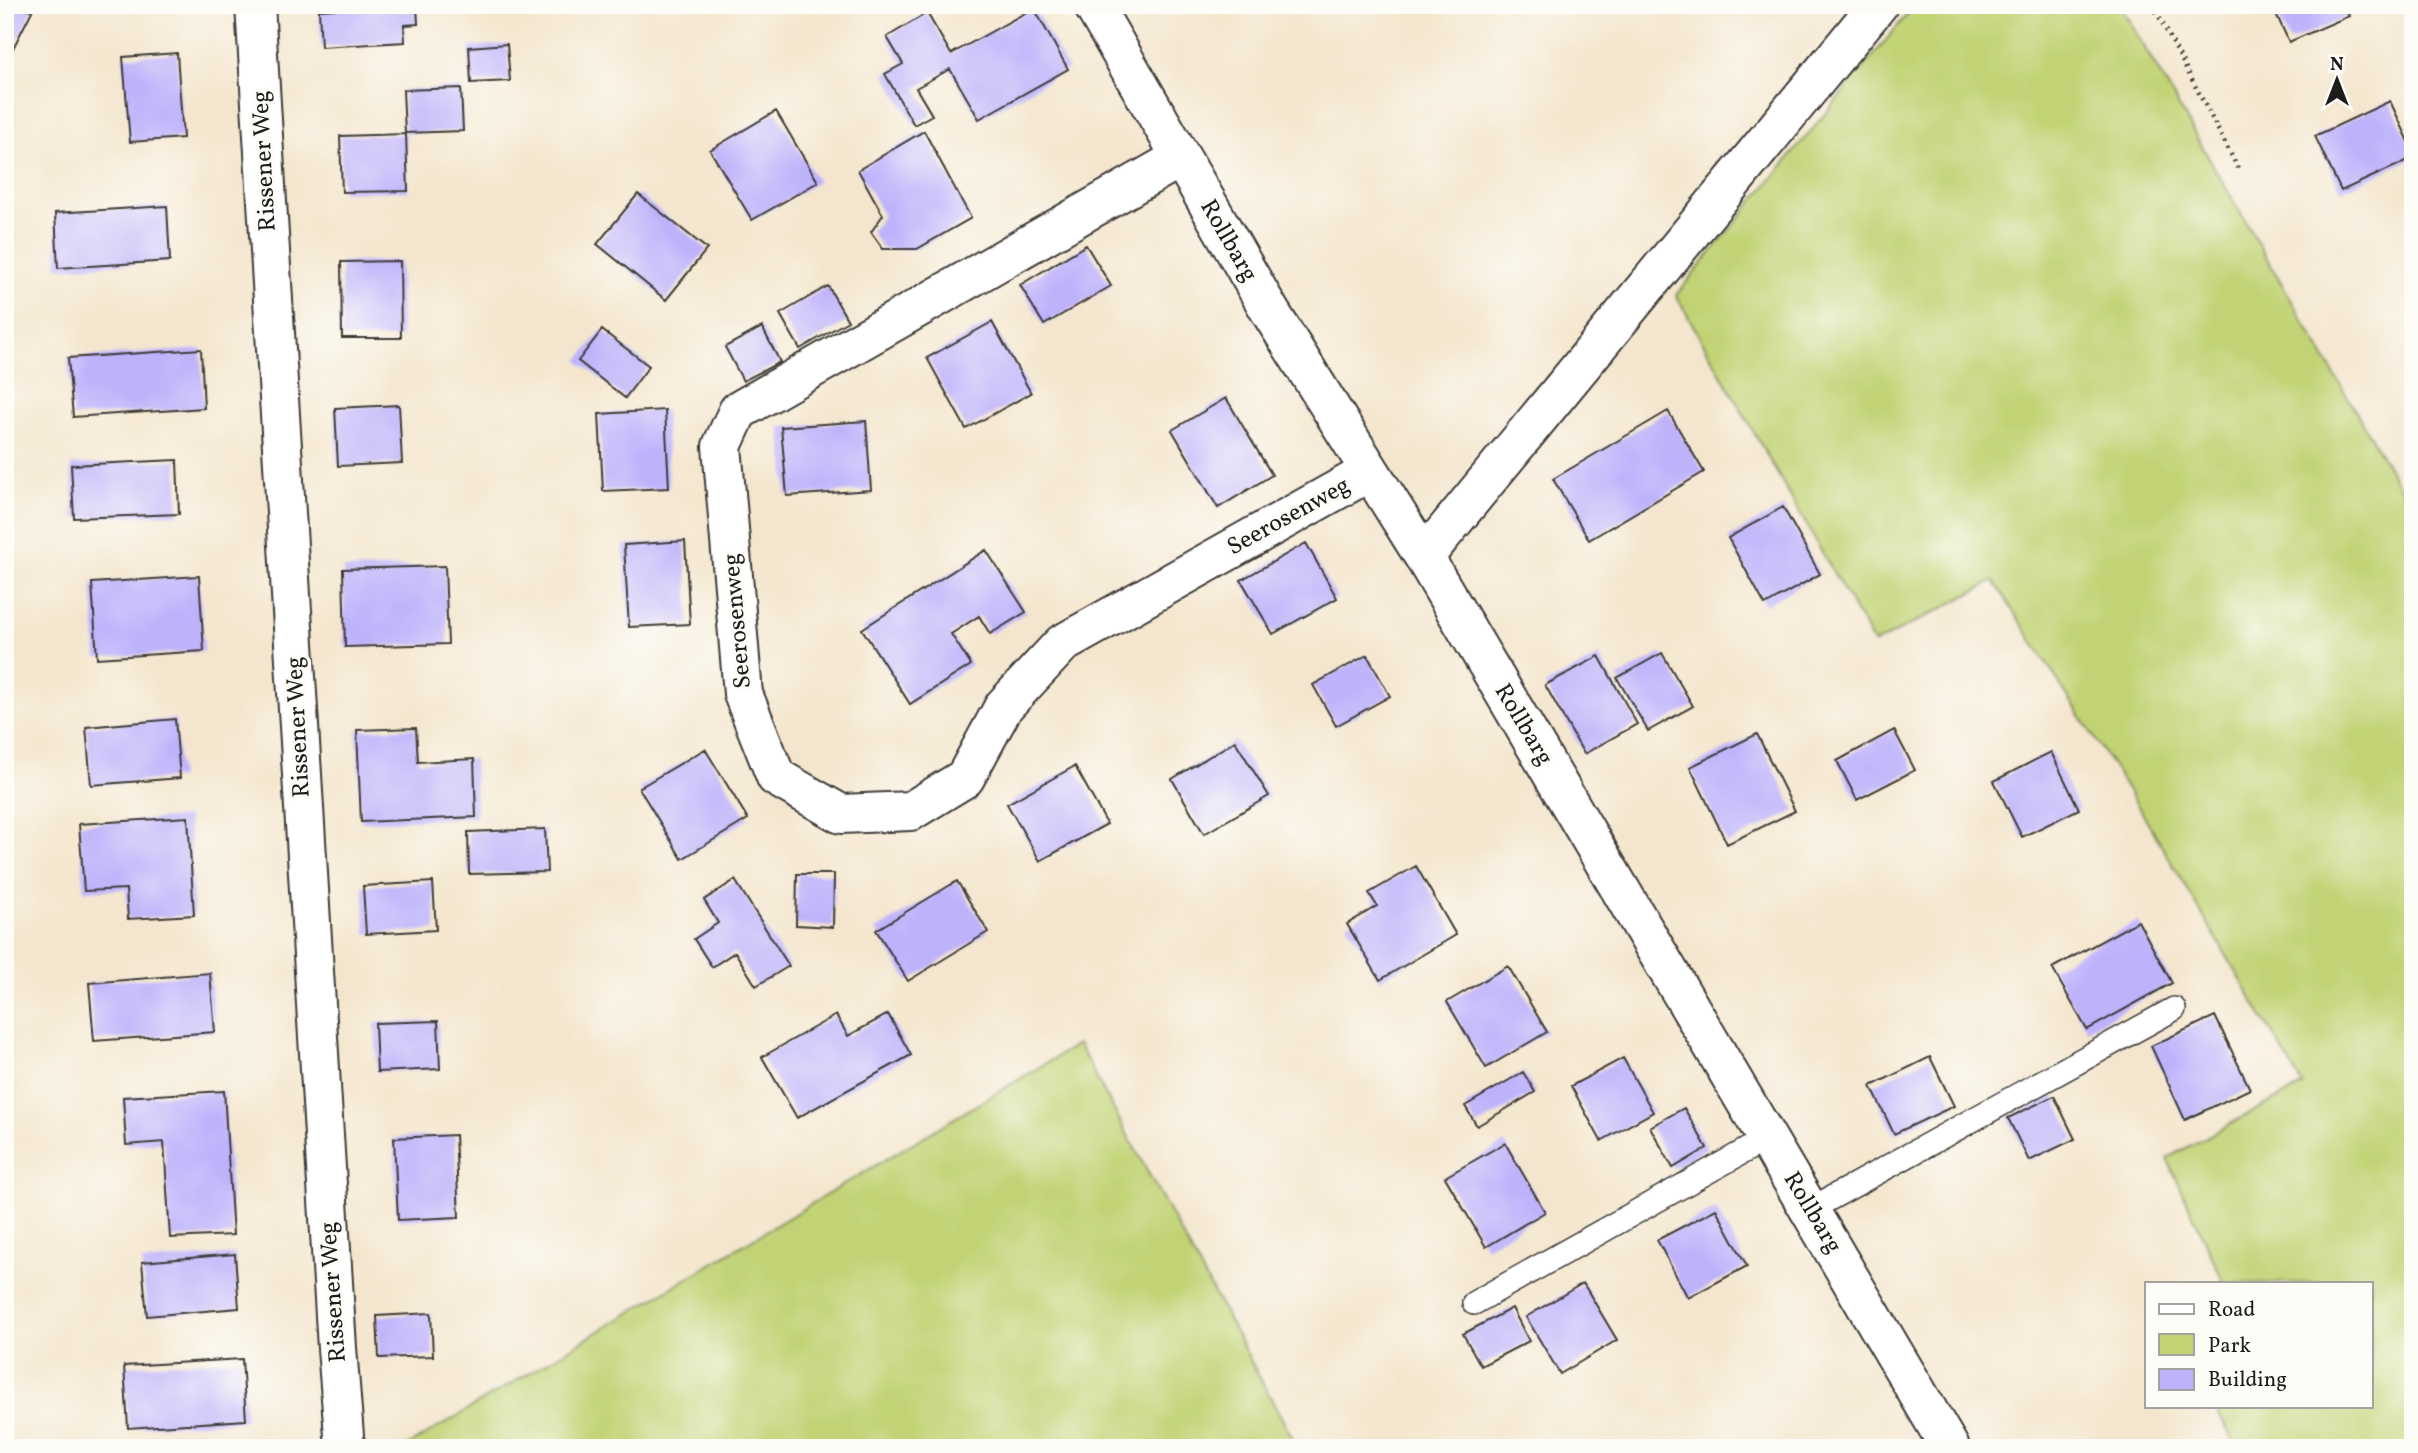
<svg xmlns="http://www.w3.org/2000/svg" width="2418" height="1453" font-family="Vollkorn,serif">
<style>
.green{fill:#c1d375;stroke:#6e7848;stroke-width:2}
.building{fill:#beb2fb}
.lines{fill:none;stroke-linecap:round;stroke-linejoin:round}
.lane-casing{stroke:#3c3a37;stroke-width:26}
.street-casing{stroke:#3c3a37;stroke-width:42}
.path{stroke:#3c3a37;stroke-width:4.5;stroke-dasharray:2 5;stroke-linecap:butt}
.lane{stroke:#fff;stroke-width:23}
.street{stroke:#fff;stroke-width:38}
.labels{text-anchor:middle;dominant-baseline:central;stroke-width:7;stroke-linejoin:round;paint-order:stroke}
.street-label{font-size:24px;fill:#1c1c1c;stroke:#fdfcf7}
</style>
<rect width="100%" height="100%" fill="#fdfcf7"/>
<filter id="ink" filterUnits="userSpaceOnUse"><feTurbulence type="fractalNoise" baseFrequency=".0143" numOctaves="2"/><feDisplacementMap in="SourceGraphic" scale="14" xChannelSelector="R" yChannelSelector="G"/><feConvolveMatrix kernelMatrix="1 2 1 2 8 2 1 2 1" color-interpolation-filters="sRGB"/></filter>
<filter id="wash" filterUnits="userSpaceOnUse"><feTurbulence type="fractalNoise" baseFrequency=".00686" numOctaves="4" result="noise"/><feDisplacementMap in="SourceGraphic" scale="28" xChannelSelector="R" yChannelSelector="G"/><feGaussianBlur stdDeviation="1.57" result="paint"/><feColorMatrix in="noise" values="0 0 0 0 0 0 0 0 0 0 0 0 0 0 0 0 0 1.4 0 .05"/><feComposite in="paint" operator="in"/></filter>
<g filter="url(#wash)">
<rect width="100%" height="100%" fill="#f4e6ce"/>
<!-- green -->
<path class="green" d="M1915,5H2120L2413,510V1448H2238L2214,1406H2371V1283H2224L2167,1158L2303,1085L2143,814L1994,581L1874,644L1676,295Z
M1078,1044L1298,1448H404Z"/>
<g id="blocks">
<!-- building -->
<path class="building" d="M5,5H22L32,11L5,64Z
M335,5H417L418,24L404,25L405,42L321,47L319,10L335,9Z
M2272,5H2344L2349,16L2289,42Z
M1034,8L1068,69L979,119L950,69L916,88L932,115L914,125L885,74L903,64L887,37L927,13L951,54Z
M507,44L510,81L471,83L469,47Z
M177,53L183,138L130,142L123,57Z
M461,88L463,131L405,133L403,90Z
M2390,101L2413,150V158L2341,191L2315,136Z
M776,111L818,182L752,220L710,150Z
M924,131L971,218L917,249H883L871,232L883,215L858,170Z
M406,134L408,191L342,192L340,136Z
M638,194L707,249L666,300L597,244Z
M167,206L170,261L58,268L55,213Z
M1086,245L1111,286L1044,325L1020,285Z
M400,261L401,338H342L341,262Z
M828,286L848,321L800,349L780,314Z
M992,322L1031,393L966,429L927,358Z
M762,327L780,362L743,381L725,347Z
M602,330L649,366L625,398L578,361Z
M201,349L204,408L73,417L68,358Z
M1226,398L1272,475L1218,508L1172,430Z
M399,405L402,463L338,466L335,408Z
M665,410L669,488L603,491L599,414Z
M1668,411L1704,472L1589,540L1553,479Z
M866,421L871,490L787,496L781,427Z
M177,460L179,514L74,518L71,465Z
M1783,507L1820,574L1765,605L1728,538Z
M685,541L690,624L629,627L624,545Z
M1306,543L1337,598L1273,634L1241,580Z
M986,550L1026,612L990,634L979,616L951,634L971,665L910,704L862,629Z
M445,566L448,644L345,647L343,569Z
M199,576L204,651L97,658L92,583Z
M1662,653L1693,706L1648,731L1617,678Z
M1367,655L1390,696L1336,726L1313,685Z
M1599,656L1637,724L1584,754L1545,685Z
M175,719L180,778L91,785L86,727Z
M416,728L418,762L474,759L476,817L361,822L357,730Z
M1894,730L1915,770L1857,800L1837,761Z
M1757,734L1795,811L1727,844L1690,767Z
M1235,741L1269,796L1204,834L1172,779Z
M705,749L748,819L682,859L639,788Z
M2051,752L2079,809L2022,837L1994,781Z
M1075,766L1107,824L1040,861L1007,804Z
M188,817L194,915L128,919L126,889L84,891L79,824Z
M545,829L547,872L469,874L468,832Z
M1416,866L1456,935L1380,980L1347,924L1377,906L1369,893Z
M797,874H834L833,927L796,925Z
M735,880L789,966L756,986L735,952L712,967L694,939L718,923L704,900Z
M957,881L988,932L908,981L876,930Z
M433,882L436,930L366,934L363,886Z
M2138,921L2172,983L2087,1030L2052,968Z
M1508,966L1547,1032L1486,1068L1447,1002Z
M210,973L215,1032L94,1041L89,983Z
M888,1014L911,1055L797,1118L762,1057L836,1015L848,1036Z
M2215,1016L2250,1089L2185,1120L2151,1046Z
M438,1021L440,1069L377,1072L375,1023Z
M1930,1057L1954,1106L1894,1134L1871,1086Z
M1623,1058L1653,1112L1601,1141L1571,1086Z
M1523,1072L1535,1092L1477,1126L1465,1106Z
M224,1091L233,1235L170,1238L164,1142L126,1145L123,1097Z
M2054,1096L2075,1139L2029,1161L2008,1118Z
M1684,1108L1707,1148L1673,1168L1650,1127Z
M455,1135L459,1217L398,1220L394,1138Z
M1505,1143L1545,1212L1486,1247L1445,1177Z
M1716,1209L1747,1266L1688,1298L1657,1240Z
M235,1254L239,1308L147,1316L142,1262Z
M1583,1283L1617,1340L1560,1374L1526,1317Z
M1512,1308L1529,1341L1481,1366L1463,1334Z
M431,1313L433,1356L379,1358L377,1316Z
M242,1359L246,1420L128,1428L124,1366Z"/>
</g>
</g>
<g filter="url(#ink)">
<use href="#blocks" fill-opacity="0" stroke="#3c3a37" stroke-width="2"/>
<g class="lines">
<!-- lane casing -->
<g class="lane-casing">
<path id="lane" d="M1811,1209L2174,1009
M1474,1303L1766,1139"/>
</g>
<!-- street casing -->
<g class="street-casing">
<path id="street" d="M255,5L337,1348L345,1448
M1093,5L1271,313L1424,557L1950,1448
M1180,158L738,411L722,446L743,694L776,777L841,814L911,811L965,778L1004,706L1062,644L1369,472
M1424,557L1878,5"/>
</g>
<!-- path -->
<path class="path" d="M2153,5L2238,168"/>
<!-- lane -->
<use href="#lane" class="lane"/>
<!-- street -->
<use href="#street" class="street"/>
</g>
</g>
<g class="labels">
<!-- street labels -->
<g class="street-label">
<text transform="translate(265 161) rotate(-93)">Rissener Weg</text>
<text transform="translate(1228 241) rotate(60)">Rollbarg</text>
<text transform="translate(1289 517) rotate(-29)">Seerosenweg</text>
<text transform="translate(738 621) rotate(-95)">Seerosenweg</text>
<text transform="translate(1523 725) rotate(59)">Rollbarg</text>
<text transform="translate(299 727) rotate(-93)">Rissener Weg</text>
<text transform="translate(1812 1213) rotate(59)">Rollbarg</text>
<text transform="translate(334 1292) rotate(-94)">Rissener Weg</text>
</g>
</g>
<!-- margin -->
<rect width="2418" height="1453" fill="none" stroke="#fdfcf7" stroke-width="28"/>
<!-- legend -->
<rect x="2145" y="1282" width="228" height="126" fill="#fdfcf7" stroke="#a3a29f" stroke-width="2"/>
<rect x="2159" y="1304" width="35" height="10" fill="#ffffff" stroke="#a3a29f" stroke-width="2"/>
<text x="2208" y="1316" font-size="21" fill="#1c1c1c">Road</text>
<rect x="2159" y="1334" width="35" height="21" fill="#c1d375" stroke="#a3a29f" stroke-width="2"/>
<text x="2208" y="1352" font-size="21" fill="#1c1c1c">Park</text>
<rect x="2159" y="1369" width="35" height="21" fill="#beb2fb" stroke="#a3a29f" stroke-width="2"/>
<text x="2208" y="1386" font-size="21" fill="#1c1c1c">Building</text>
<!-- north arrow -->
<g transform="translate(2337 80)" stroke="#fdfcf7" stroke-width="5" paint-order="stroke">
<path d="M0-5L12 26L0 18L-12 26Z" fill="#1c1c1c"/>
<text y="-10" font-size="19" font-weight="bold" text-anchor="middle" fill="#1c1c1c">N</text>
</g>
</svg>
